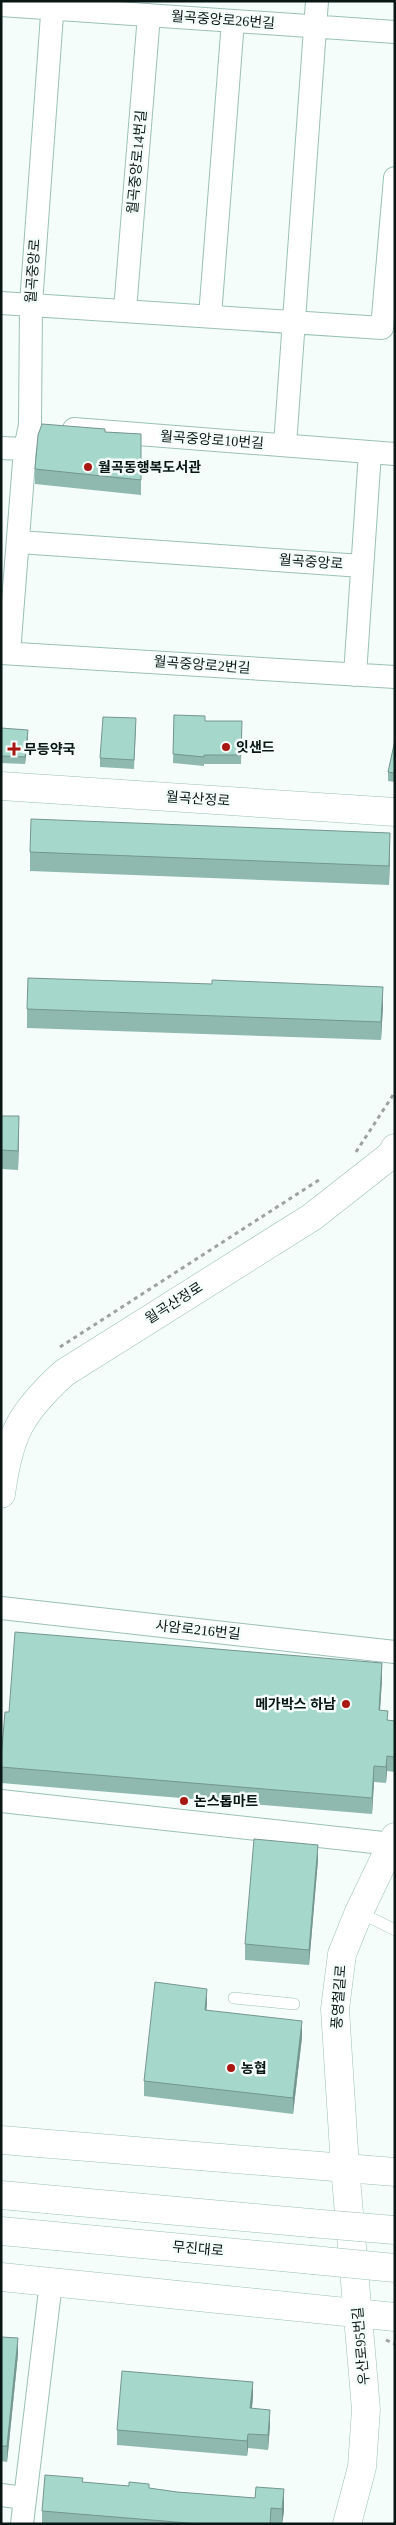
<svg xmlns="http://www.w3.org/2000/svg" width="396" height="2525" font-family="'Times New Roman','Noto Sans KR',serif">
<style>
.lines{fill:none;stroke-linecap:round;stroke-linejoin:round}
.service-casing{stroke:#9ac1b7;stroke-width:12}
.minor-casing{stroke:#9ac1b7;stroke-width:24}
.tertiary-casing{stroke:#9ac1b7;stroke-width:29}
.trunk-casing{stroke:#9ac1b7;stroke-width:29}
.path{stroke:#99a4a1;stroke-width:3;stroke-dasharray:4 4;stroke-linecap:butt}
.service{stroke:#fff;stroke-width:11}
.minor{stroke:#fff;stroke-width:22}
.tertiary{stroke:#fff;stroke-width:28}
.trunk{stroke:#fff;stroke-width:28}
.trunk-bridge-casing{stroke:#9ac1b7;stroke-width:29;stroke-linecap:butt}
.trunk-bridge{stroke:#fff;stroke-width:28}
.wall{fill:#8fb9af}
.shaded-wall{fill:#74968e}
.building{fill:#a6d7cb;stroke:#74968e}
.poi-dot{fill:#a91712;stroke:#f5fdfb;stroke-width:2}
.labels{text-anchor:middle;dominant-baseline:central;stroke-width:5;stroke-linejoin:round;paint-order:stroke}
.street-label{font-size:14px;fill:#081714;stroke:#f5fdfb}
.poi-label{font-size:14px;font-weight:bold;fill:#081714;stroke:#f5fdfb;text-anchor:start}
</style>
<rect width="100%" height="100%" fill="#f5fdfb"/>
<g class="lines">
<!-- service casing -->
<g class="service-casing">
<path id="service" d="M359,1912L395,1930
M234,1998L294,2004"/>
</g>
<!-- minor casing -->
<g class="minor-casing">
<path id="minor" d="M1,5L395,32
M1,303L382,328L395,178
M125,310L149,15
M210,316L233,21
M74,429L395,454
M285,445L317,1
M1,448L25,449
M19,542L362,566
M1,653L395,677
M9,653L25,449L30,425L31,304L53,1
M355,675L370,452
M1,1608L395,1652
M1,1801L392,1844
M1,2495L24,2498
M22,2524L51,2282"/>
</g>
<!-- tertiary casing -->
<g class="tertiary-casing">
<path id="tertiary" d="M1,786L395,812
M1,1494C9,1435 20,1413 64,1373L312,1217L391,1155L395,1148
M1,2140L395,2172
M1,2277L395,2317
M347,2524L362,2467L366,2409L345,2167L335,2009L342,1954L359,1912L395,1837"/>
</g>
<!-- trunk casing -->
<g class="trunk-casing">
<path id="trunk" d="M1,2195L310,2223
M1,2231L313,2260"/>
</g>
<!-- path -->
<path class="path" d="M356,1152L395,1092
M60,1347L322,1178
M386,2340L395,2344"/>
<!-- service -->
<use href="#service" class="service"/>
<!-- minor -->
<use href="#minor" class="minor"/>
<!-- tertiary -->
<use href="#tertiary" class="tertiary"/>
<!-- trunk -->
<use href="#trunk" class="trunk"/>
<!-- trunk-bridge casing -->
<g class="trunk-bridge-casing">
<path id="trunk-bridge" d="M310,2223L394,2230
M313,2260L395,2268"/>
</g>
<!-- trunk-bridge -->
<use href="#trunk-bridge" class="trunk-bridge"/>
</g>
<!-- wall -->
<path class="wall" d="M105,432L141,434V495L35,484V469Z
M174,715L205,721L242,730L241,764H204V766L173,763Z
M136,727L134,769L100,767V758Z
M1,728L28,736L25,764L1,763Z
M395,740V782L388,781V772Z
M30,852H390L389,885L30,871Z
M383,1006L381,1040L27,1028V1009Z
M1,1116L19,1135L18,1170L1,1169Z
M382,1679L380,1710L388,1720L395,1721V1772L387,1771L386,1783L374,1782L372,1814L1,1783V1759L9,1712Z
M318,1860L309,1965L245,1960V1944Z
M207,2004L206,2010L302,2037L293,2114L144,2096V2081Z
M1,2337L18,2354L7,2462L1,2461Z
M253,2397L252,2409L270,2425L268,2450L248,2448L247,2456L117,2445V2430Z
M83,2482L149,2488L177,2492L255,2498L256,2487L284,2511L282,2524H42V2511Z"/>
<!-- shaded-wall -->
<path class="shaded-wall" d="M28,730V736L25,764V757Z
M390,833V852L389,885V866Z
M383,987V1006L381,1040V1022Z
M19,1116V1135L18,1170V1151Z
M382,1663V1679L379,1725V1710Z
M387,1756V1771L386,1783V1767Z
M374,1766V1782L372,1814V1798Z
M318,1845V1860L309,1965V1950Z
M207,1989V2004L205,2025V2010Z
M302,2021V2037L293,2114V2098Z
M18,2338V2354L7,2462V2446Z
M253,2382V2397L250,2423V2408Z
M270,2410V2425L268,2450V2435Z
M248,2434V2448L247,2456V2441Z
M284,2489V2511L282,2524V2509Z"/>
<!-- building -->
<path class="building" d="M42,424L105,429V432L141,434V480L35,469L38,435Z
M174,715L205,716V721H242L241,755H204V757L173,754Z
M103,717L136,718L134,760L100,758Z
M1,728L28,730L25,757L1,756Z
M395,740V773L388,772Z
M31,819L390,833L389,866L30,852Z
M28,978L212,984V980L383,987L381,1022L27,1009Z
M1,1116H19L18,1151L1,1150Z
M15,1632L382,1663L379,1710L388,1711L387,1720L395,1721V1757L387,1756L386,1767L374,1766L372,1798L1,1767V1759L5,1712H9Z
M254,1839L318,1845L309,1950L245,1944Z
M155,1982L207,1989L205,2010L302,2021L293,2098L144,2081Z
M1,2337L18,2338L7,2446H1Z
M122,2371L253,2382L250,2408L270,2410L268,2435L248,2434L247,2441L117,2430Z
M45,2475L83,2478L82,2482L129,2486V2482L149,2484V2488L177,2492L255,2498L256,2487L284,2489L282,2509L271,2508L270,2524H200L42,2511Z"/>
<!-- markers -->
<g class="poi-dot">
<circle cx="88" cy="467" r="5"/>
<circle cx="226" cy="747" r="5"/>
<path d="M11.5 741.5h5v5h5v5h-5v5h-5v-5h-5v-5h5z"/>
<circle cx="346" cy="1704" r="5"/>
<circle cx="184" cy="1801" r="5"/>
<circle cx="231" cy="2068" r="5"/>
</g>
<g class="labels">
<!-- street labels -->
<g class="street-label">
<text transform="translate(223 20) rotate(4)">월곡중앙로26번길</text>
<text transform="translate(137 162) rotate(-85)">월곡중앙로14번길</text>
<text transform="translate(33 271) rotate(-86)">월곡중앙로</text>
<text transform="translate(212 440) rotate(4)">월곡중앙로10번길</text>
<text transform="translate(311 562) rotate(4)">월곡중앙로</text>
<text transform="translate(202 665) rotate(4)">월곡중앙로2번길</text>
<text transform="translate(198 799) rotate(4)">월곡산정로</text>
<text transform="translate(174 1303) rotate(-32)">월곡산정로</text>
<text transform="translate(198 1630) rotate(6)">사암로216번길</text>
<text transform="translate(339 1997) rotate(-86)">풍영철길로</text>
<text transform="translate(198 2249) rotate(5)">무진대로</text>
<text transform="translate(361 2346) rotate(-95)">우산로95번길</text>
</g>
<!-- poi labels -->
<g class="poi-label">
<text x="98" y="467">월곡동행복도서관</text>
<text x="236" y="747">잇샌드</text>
<text x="24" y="749">무등약국</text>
<text x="336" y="1704" text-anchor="end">메가박스 하남</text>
<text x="194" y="1801">논스톱마트</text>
<text x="241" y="2068">농협</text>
</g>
</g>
<!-- border -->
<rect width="396" height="2525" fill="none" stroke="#081714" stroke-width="5"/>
</svg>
